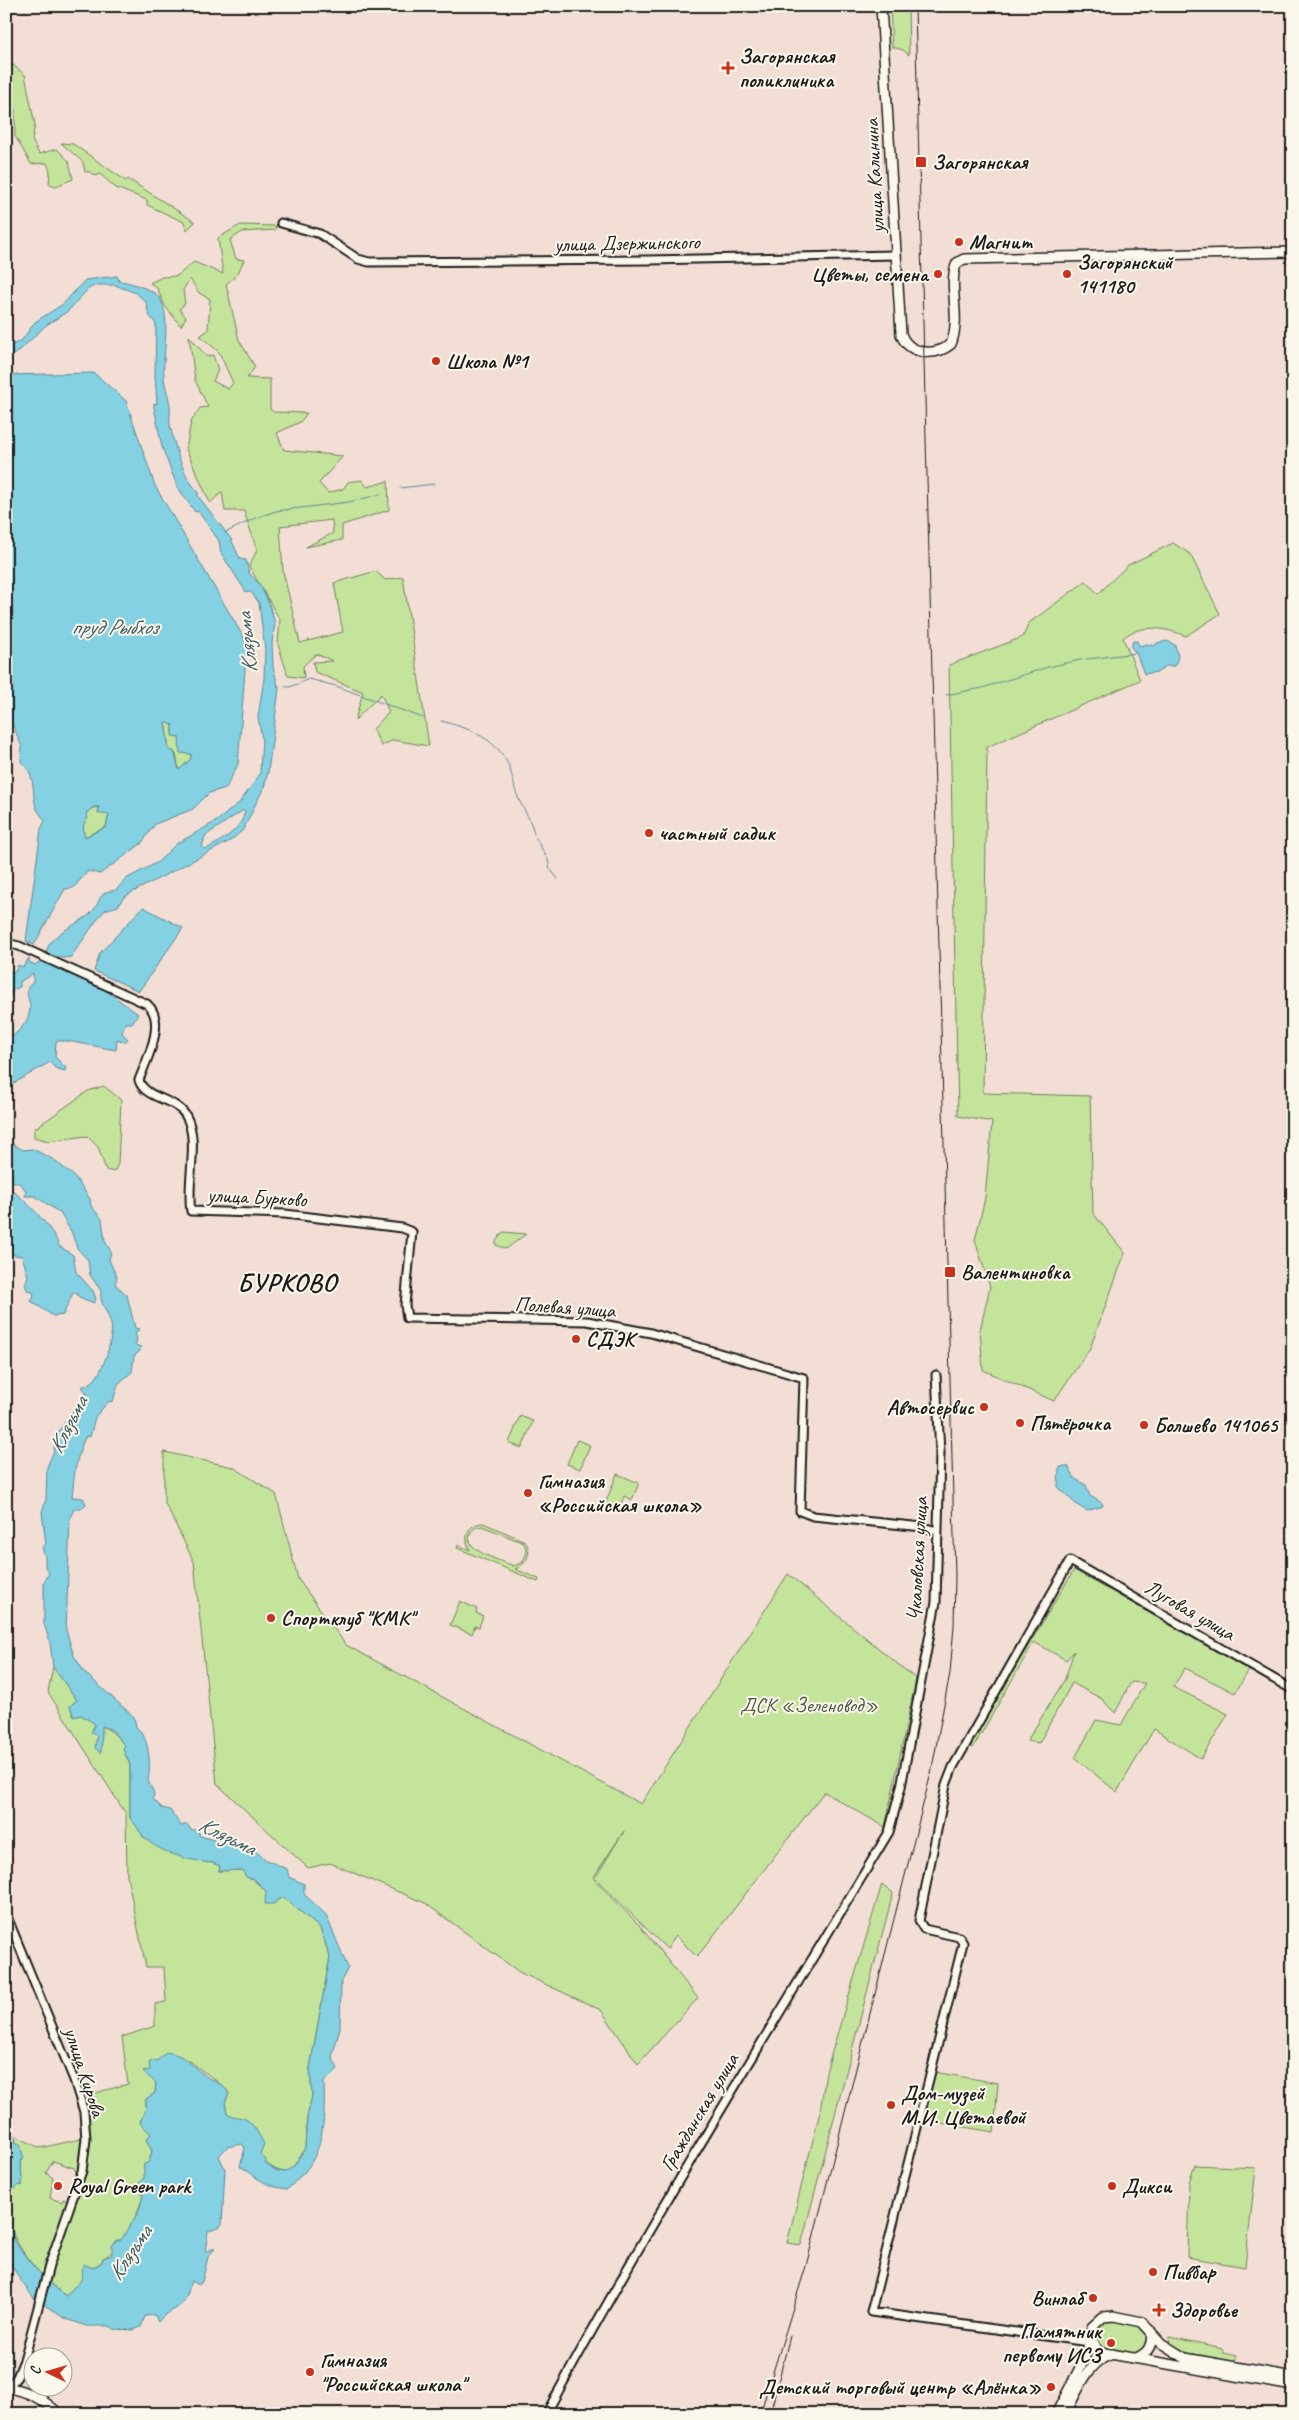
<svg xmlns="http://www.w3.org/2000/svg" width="1299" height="2420" font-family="Caveat,sans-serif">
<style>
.green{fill:#c4e49c;stroke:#70805c;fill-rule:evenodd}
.water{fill:#84d1e3;stroke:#5a8993;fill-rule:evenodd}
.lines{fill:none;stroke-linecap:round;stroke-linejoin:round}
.stream{stroke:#5a8993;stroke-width:1}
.minor-casing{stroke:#1c1c1c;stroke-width:11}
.major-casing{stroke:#1c1c1c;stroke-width:12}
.minor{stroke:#fbf7ec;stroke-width:7}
.major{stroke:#fbf7ec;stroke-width:9}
.rail{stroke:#1c1c1c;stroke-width:1}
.poi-dot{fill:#c8321e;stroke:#fbf7ec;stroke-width:2}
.labels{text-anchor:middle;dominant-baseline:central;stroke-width:4;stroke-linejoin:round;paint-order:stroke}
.poi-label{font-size:21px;font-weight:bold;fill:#1c1c1c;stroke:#fbf7ec;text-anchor:start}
.street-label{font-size:21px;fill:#1c1c1c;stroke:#fbf7ec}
.park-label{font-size:21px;fill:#4e5842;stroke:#fbf7ec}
.water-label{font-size:22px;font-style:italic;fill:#405b62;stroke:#fbf7ec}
.district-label{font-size:26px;font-weight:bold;letter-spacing:1px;fill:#1c1c1c;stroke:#fbf7ec}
</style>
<rect width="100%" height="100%" fill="#f2ded4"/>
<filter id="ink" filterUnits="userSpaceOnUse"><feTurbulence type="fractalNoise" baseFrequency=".02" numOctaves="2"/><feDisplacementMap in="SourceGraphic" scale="10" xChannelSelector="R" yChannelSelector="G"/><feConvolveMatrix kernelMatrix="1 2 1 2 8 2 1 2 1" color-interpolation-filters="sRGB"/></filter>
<g filter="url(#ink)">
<!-- green -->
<path class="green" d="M890,6L908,7L909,55L903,50L892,47Z
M6,59L25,75L35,125L32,140L39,154L57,149L69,161L73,179L56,186L49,184L50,171L47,163L31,164L15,136V104L6,77Z
M61,143L73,144L126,181L128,179L195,222L187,230L184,222L147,205V200L116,188L100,174L96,176L90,172H85L83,162Z
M240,225L276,226L275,230L242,232L230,240L236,259L244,260L237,275L226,284L239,340L255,367L247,378L270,379V409L273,412L307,413L300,422L277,433L284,450L343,456L319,483L328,493L343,489L348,482L362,480L367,487L388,481L389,510L342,525V540L306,547L333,533L332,520L280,526L283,571L300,643L343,632L334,583L376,571L385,580L403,577L429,746L393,740L381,746L373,729L389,712L381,694L355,720L363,692L315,672L313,662L333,661L316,654L303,666L304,678L288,676L278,644L280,620L249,566L257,550L244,511H225L222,492L210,503L186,449L191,422L200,408L208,407L195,380L189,336L207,357L213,355L218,370L213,381L228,389L233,383L219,352L200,336L208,330L210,299L199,293L190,279L183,290L185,304L179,309L186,317L181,326L165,306L157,288L150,283L162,277L177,276L194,262L223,274L218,238Z
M1173,543L1190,554L1220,614L1186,636C1166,628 1140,623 1123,638L1140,680L987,747L983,1093L1090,1096L1093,1213L1125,1253L1090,1348L1054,1401L983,1370L980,1330L990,1287L975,1240L985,1198L992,1122L958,1116L949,665L1023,637L1029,623L1086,581L1098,594L1128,565Z
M165,721L173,725L191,754V759L179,770L176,754L169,750Z
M99,807L103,814H109L106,827L84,837C83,828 83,817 89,809Z
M104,1086L121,1100L118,1164L114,1172L106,1170L98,1147L87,1136L48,1141L34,1137V1129L88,1091Z
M503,1232L526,1234L506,1249L496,1245V1241Z
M520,1416L533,1421L522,1448L509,1443Z
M577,1440L590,1445L580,1469L567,1464Z
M164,1452L233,1467L276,1494L298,1579L346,1645L641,1804L788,1574L916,1679L885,1827L824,1792L697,1957L676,1936L667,1949L595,1878L624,1831L593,1878L639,1925L698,1998L638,2064L601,2010L519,1972L425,1903L330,1863L308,1868L217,1784L194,1562L164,1501Z
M617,1474L639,1483L632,1500L624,1496L619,1509L605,1504Z
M483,1523L525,1541C533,1553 527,1564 515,1569L539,1579L538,1582L457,1548L458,1545L470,1550C463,1538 467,1524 483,1523ZM482,1526L524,1543L527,1552L523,1562L514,1566C502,1561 463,1551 470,1534C472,1528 477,1527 482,1526Z
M1074,1570L1249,1670L1235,1693L1185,1668L1173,1687L1228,1714L1201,1759L1154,1729L1117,1792L1075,1758L1096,1720L1121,1725L1145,1683L1131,1682L1115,1713L1102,1699L1072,1683L1039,1743L1027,1741L1065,1679L1074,1651L1066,1660L1034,1642L973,1748L968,1746Z
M460,1601L477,1609L476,1613L483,1616L479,1627L475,1626L472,1634L450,1625Z
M53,1667L77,1700L70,1706L74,1716L81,1715C100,1727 111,1726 125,1746L123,1749L130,1765V1818L139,1828L143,1837L220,1866L219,1871L242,1870L266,1891L273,1904L283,1897L320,1928L330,1957L310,2068L312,2096L307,2118L305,2148L294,2166L286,2172C259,2169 255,2142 247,2120L233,2118L227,2113L225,2103L229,2093C218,2080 204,2073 190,2061L156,2082L155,2093L146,2099V2108L140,2122L152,2134L146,2139L152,2151L149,2162L144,2165L145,2178L140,2182L139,2188L143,2195C139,2213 121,2251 103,2258L102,2262L92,2268L66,2296C42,2279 0,2235 11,2205C14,2197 8,2195 19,2184L22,2186L21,2160L14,2135L40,2148L81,2139L88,2095L128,2084L122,2037L155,2026V2004L166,2002L164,1967H146L127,1876L126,1814L48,1692ZM53,2161L74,2168L77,2174L70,2201L63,2199L62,2202L50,2198L53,2178L46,2173Z
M882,1884L893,1893L801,2245L787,2243L820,2112L826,2072Z
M934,2072L998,2083L994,2132L922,2120Z
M1195,2165L1256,2168L1245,2267L1187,2257L1189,2182Z
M1108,2320L1142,2327L1148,2338L1144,2349L1133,2353L1101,2346L1095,2336L1096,2328Z
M1170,2337L1223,2348V2353L1236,2356L1235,2362L1187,2353L1169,2344Z"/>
<!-- water -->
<path class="water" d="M117,276L119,281C127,281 150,289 157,295C173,311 162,354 164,376C164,386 169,396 170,406C171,412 169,419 170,425C174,444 183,478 198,491V496L231,539L240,559L246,560L249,573L260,585L268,601L275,623L272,643L273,667L279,689L268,772L264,787L243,830L230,841L131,893L123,898L118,906L105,910L99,917L71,957L63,958L55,956L54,958L46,955C47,933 78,926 91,913C99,906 97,898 106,892C108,891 113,891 116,890L126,879L158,862L176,844L217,821L240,802L256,780L260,773L262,739L258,717L264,679L265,649L259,603L251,592H246L221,553L219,541L198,511L195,512L177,486L162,447L154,407V403L157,404L155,375L156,324L149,315L146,302L136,293L115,285H96L88,289L68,311L45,326L16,354L9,356L8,363L6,362V348L22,340L35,322L63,304L85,280ZM242,811H245C242,829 222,841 206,849L202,847L205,836Z
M94,373L126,401L155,486L247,643L238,764L226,788L209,793L193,809L155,824L141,844L100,874L88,871L73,888L65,889L34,945L26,941L41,829L45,821C42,816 36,810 35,803C32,788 35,772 21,762L22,747L6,709V375ZM165,722L173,725L172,736L179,737L180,753L191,754V759L179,770L174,751L169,750ZM94,807H99L98,814H109L106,827L85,837C83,830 82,824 88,818L86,813Z
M1133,641H1137L1139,646L1147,644L1155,646L1157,643L1167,641L1175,645L1178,656L1175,666H1166L1158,672L1144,674L1136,653L1131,647Z
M143,907L183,928L139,991L94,971L100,953Z
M29,958V962L35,965L44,959L52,966L105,990L138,1014L132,1023H125L122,1033L128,1039L125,1042L117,1039L116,1050L67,1041H56L55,1057L66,1068L65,1071L55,1068L50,1062L6,1088V1039C17,1035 30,1021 30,1008C30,997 22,991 33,982V973L20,982V987L13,990L6,1005V986L10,979L7,976L9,971L15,972L18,965L23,967Z
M6,1140L23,1150L33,1149L54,1160L75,1177L90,1199L91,1206L102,1219L105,1241L111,1252L109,1260L117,1277L115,1284L127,1295L135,1328L140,1329L135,1333L137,1340L135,1345L141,1347L140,1351L134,1356L132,1372L118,1384L113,1401L108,1402L95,1417L90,1437L86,1436C76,1454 74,1477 72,1497L83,1498L86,1504L81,1509H74L70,1518L66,1630L74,1656L85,1673L134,1717L136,1727C150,1737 151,1765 148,1781L154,1793L153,1799L162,1808L170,1810L181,1826L187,1824L191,1830H198L200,1836L246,1849L249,1846L266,1860L287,1869L289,1877L304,1884V1894L326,1915L348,1968L341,1981L340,2028L332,2057L338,2069L324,2082C325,2108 325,2143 309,2166C304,2174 295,2181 288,2189C276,2188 267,2185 257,2178C250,2174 248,2169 240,2167L245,2148L242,2144L227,2147L219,2156L225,2169L222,2224L219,2228L208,2231L205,2252L215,2248L208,2257L202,2282L198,2284L191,2281C189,2287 188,2296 184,2301C177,2311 166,2311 158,2322L155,2315L145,2316L141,2327L133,2330L114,2329L110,2326H86L64,2318L34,2298L24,2285L6,2257V2128L14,2135L15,2142L20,2144L24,2159L21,2160L22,2186L19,2185C12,2190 10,2196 11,2205L8,2208L11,2216L8,2217C6,2242 46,2282 66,2296L82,2278L83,2264L93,2268L102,2262L103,2258L112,2255V2246L116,2240H121L139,2211L143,2195L139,2188L140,2182L144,2178V2164L149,2162L152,2151L146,2139L151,2134L140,2123L146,2108V2099L155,2093L156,2083L143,2072L150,2070L149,2063L154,2060L157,2061L167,2052C186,2055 193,2067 207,2077C218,2084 219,2081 229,2093L225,2103L227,2113C233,2118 240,2116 247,2120C254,2124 260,2137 264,2144L260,2154L266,2160L265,2164L277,2171L286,2172L294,2166L305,2148L307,2118L312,2096L310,2068L330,1957L320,1928L283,1897L273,1904H265L266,1891L254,1879L246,1877L242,1870L219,1871L220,1866L213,1863C193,1862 157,1852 144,1837C139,1832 136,1824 130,1818V1765L123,1749L125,1746L112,1730L102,1726L101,1753L95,1748L97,1735L91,1732L95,1724L81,1715L74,1717L70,1706L77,1700L53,1667L50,1642L44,1624V1582L49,1573L45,1567V1557L42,1547L46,1544L42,1512L46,1499L47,1467L54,1451L55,1436L87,1393L82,1387C85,1385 90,1384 92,1382C103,1374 114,1337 111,1324C108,1311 99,1304 101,1291L90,1275L88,1260L77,1248L72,1233L60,1213L35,1196H25L26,1191L21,1184L6,1179Z
M6,1186C22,1196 54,1228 59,1246L73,1255L76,1272L93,1291L96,1299L94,1303L79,1297L76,1293H73L63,1315L53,1316L31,1301L34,1297L33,1292L28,1291L25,1285L28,1276L22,1256L14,1255L6,1248Z
M1064,1466H1068L1075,1479L1086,1485L1090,1496L1102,1503L1103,1506L1087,1511L1077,1505L1058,1487L1059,1468Z"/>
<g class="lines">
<!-- stream -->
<path class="stream" d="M400,488L434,484
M225,533L255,518L276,511L349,502L381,494
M277,686L290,687L309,679L336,686L423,718
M946,695L982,688L1048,667L1080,660L1136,653
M441,721C469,728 499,739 510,769C513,778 514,787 517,795C522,808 532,820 534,834
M536,838L548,860L550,869L558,879"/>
<!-- minor casing -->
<g class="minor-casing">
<path id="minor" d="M281,223L320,234L358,259L369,262L649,260L896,255
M6,943L19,946L147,1004C167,1021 147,1059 139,1080C144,1099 176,1098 186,1116C200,1141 186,1181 191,1211L285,1214L402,1228L412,1232L405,1305L407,1318L587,1321L651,1333L804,1378L800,1511L813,1516L923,1527L937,1531
M6,1914L74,2080L84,2112L86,2139L82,2171L49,2266L24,2360L17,2377L8,2387
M1089,2342L871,2312L963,1943L959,1937L924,1929L919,1921L946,1785L953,1767L1070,1561L1293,1690
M24,2360L32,2384
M34,2388L43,2399
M546,2414C653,2216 773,2025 889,1832L901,1787L936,1602L940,1453L936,1375"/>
</g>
<!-- major casing -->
<g class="major-casing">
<path id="major" d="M881,6L901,334C908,355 935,357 951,344C962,317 947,284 957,263L964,259L1293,252
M1090,2336L1097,2349L1105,2353L1293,2386
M1136,2358C1149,2353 1153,2344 1151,2331
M6,2387C28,2391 43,2399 59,2414
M1056,2414L1084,2360L1092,2327L1103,2317L1114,2316L1142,2322L1161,2343L1185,2358L1293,2377
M1065,2414C1077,2393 1088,2360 1113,2354"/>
</g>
<!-- minor -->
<use href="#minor" class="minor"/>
<!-- major -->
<use href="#major" class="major"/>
<!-- rail -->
<path class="rail" d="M760,2414L806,2266L931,1773L950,1673L954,1626L955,1576L915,6
M770,2414L790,2336"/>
</g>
</g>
<!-- markers -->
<g class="poi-dot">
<path d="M725.5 60.5h5v5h5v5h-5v5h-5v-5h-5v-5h5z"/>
<rect x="915" y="156" width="12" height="12" rx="2.5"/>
<circle cx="959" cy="242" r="5"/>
<circle cx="938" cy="274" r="5"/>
<circle cx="1067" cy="274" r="5"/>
<circle cx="436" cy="361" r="5"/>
<circle cx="649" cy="833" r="5"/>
<rect x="944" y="1266" width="12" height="12" rx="2.5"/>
<circle cx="576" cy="1339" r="5"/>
<circle cx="984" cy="1407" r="5"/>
<circle cx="1020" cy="1423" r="5"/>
<circle cx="1144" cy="1425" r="5"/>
<circle cx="528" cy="1493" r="5"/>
<circle cx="271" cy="1618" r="5"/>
<circle cx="891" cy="2105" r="5"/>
<circle cx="58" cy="2186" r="5"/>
<circle cx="1112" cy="2186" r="5"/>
<circle cx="1153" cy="2272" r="5"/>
<circle cx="1093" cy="2298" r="5"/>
<path d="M1156.5 2302.5h5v5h5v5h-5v5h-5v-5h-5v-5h5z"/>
<circle cx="1111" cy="2343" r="5"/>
<circle cx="310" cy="2372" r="5"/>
<circle cx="1051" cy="2387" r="5"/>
</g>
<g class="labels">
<!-- poi labels -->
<g class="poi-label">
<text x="739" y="56">Загорянская<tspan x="739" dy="24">поликлиника</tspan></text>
<text x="932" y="162">Загорянская</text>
<text x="969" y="242">Магнит</text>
<text x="1077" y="262">Загорянский<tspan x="1077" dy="24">141180</tspan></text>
<text x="928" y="274" text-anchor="end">Цветы, семена</text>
<text x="446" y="361">Школа №1</text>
<text x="659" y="833">частный садик</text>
<text x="961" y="1272">Валентиновка</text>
<text x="586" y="1339">СДЭК</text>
<text x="974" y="1407" text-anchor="end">Автосервис</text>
<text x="1030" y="1423">Пятёрочка</text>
<text x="1154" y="1425">Болшево 141065</text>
<text x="538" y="1481">Гимназия<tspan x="538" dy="24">«Российская школа»</tspan></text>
<text x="281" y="1618">Спортклуб "КМК"</text>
<text x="901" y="2093">Дом-музей<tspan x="901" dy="24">М.И. Цветаевой</tspan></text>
<text x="68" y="2186">Royal Green park</text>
<text x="1122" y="2186">Дикси</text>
<text x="1163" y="2272">Пивбар</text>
<text x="1083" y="2298" text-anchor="end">Винлаб</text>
<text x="1170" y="2310">Здоровье</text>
<text x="1101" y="2331" text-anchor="end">Памятник<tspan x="1101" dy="24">первому ИСЗ</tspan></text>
<text x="320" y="2360">Гимназия<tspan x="320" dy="24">"Российская школа"</tspan></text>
<text x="1041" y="2387" text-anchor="end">Детский торговый центр «Алёнка»</text>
</g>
<!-- street labels -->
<g class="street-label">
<text transform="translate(874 176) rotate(-93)">улица Калинина</text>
<text transform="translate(627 243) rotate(-1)">улица Дзержинского</text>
<text transform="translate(257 1197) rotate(3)">улица Бурково</text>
<text transform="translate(565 1307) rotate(4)">Полевая улица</text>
<text transform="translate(917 1559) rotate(-87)">Чкаловская улица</text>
<text transform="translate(1190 1610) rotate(30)">Луговая улица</text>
<text transform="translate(85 2072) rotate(72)">улица Кирова</text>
<text transform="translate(699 2112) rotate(-59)">Гражданская улица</text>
</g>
<!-- park labels -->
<g class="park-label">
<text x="809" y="1705">ДСК «Зеленовод»</text>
</g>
<!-- water labels -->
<g class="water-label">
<text x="114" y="627">пруд Рыбхоз</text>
<text transform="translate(247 643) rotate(-96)">Клязьма</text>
<text transform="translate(68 1425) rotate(-63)">Клязьма</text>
<text transform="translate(227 1836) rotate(26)">Клязьма</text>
<text transform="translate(130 2253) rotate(-56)">Клязьма</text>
</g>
<!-- district labels -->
<g class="district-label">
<text x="287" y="1282">БУРКОВО</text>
</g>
</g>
<!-- margin -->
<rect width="1299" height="2420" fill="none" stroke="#fbf7ec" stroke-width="25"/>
<rect x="12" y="12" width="1274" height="2395" fill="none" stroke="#1c1c1c" stroke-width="2" filter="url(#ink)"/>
<!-- north arrow -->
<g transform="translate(48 2372) rotate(275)"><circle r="24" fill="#fbf7ec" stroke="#a29f99"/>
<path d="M0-4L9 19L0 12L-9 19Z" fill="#c8321e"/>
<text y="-8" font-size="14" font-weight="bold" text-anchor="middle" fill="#1c1c1c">С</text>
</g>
</svg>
